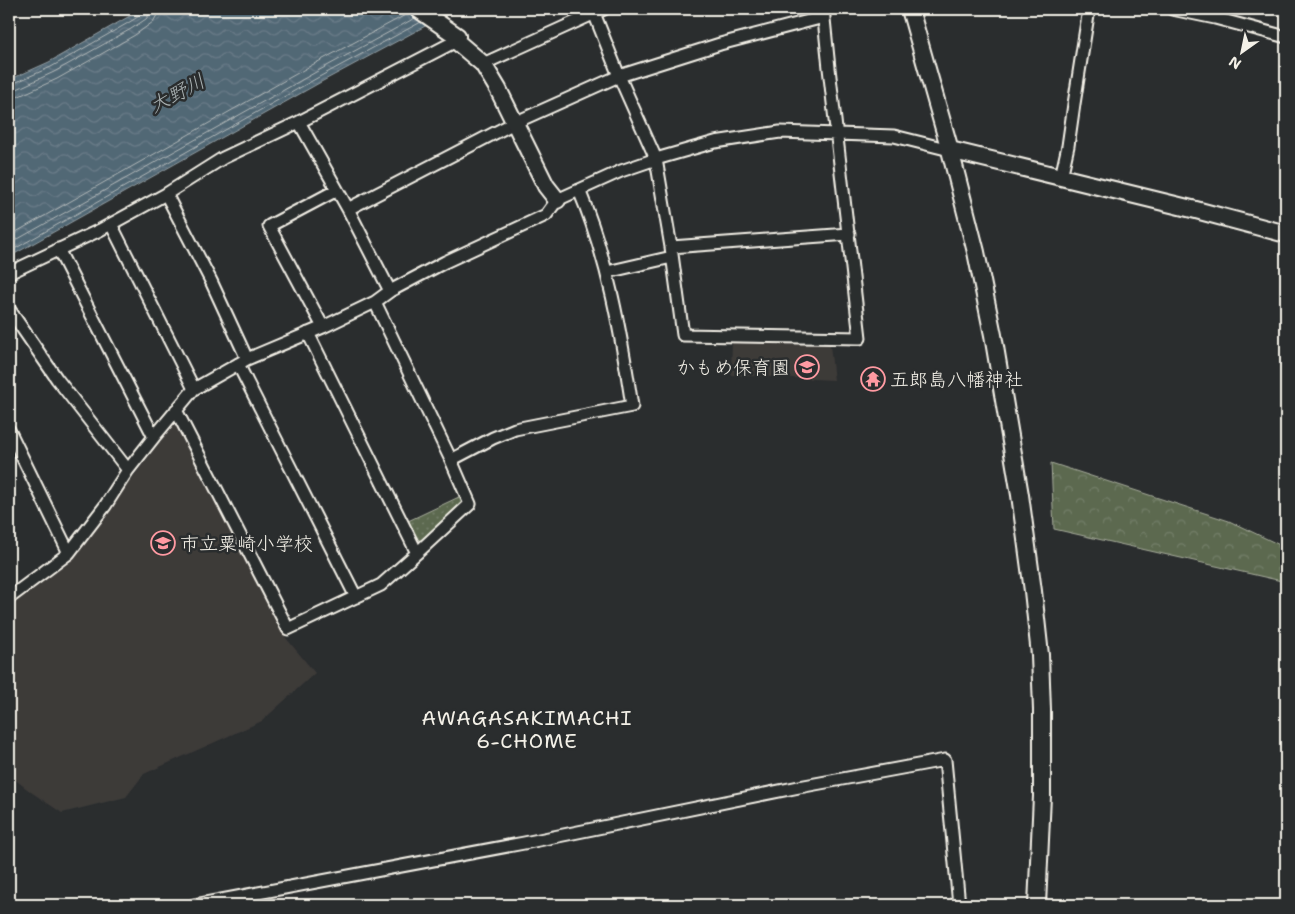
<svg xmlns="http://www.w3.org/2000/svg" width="1295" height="914" font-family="'Shantell Sans','Klee One',sans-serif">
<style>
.built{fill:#3d3a39}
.forest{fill:url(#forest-crowns);stroke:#a8ad9c}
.park{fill:url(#park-dots);stroke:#a8ad9c}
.water{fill:url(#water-waves);stroke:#929ea3}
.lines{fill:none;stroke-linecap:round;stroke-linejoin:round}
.shore{stroke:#b3baba;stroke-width:1}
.street-casing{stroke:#f4f1e8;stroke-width:15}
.secondary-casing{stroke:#f4f1e8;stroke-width:20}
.street{stroke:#2a2d2e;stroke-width:11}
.secondary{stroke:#2a2d2e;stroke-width:16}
.labels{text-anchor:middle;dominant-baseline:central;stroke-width:5;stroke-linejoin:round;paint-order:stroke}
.poi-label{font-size:19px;fill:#f4f1e8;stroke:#2a2d2e;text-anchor:start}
.water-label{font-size:20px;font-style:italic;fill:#abb3b4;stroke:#2a2d2e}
.neighbourhood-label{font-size:20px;letter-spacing:1px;fill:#f4f1e8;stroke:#2a2d2e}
</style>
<defs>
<pattern id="forest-crowns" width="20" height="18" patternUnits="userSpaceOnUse" patternTransform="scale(1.25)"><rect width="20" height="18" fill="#5c6950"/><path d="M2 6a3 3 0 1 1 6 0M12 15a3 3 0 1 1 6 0" fill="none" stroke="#747f69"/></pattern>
<pattern id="park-dots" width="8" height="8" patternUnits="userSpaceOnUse" patternTransform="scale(1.25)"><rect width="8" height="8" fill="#5c6950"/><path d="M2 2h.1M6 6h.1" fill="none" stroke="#747f69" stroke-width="1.8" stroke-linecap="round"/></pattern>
<pattern id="water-waves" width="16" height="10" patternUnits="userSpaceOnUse" patternTransform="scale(1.25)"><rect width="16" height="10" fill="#516775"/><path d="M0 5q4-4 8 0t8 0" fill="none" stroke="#6b7d89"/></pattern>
</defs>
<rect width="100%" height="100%" fill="#2a2d2e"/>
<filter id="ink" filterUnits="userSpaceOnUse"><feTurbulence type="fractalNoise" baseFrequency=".02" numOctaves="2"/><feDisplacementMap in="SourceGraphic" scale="10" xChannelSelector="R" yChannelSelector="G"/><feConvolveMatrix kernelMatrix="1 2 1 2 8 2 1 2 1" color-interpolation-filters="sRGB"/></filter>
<g filter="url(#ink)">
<!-- built -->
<path class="built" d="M732,340L830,345L834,380L731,375Z
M177,419L286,638L315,673L262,721L144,774L126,797L62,813L31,792L9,775V606L67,563L75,554Z"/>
<!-- forest -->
<path class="forest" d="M1051,463L1229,521L1286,548V582L1054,529Z"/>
<!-- park -->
<path class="park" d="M461,496L462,505L422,540H416L406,522Z"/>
<!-- water -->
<path class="water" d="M142,9H457L321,82L9,257V80L49,62Z"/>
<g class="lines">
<!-- shore -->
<path class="shore" d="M9,85L12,84L51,67L128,23L141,15L144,9
M9,91L15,90L54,72L131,29L146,19L149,15L150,9
M9,98L17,97L57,79L135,35L153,22L157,15V9
M9,236L312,65L409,13
M9,244L316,72L415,18
M9,252L319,77L421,22"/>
<!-- street casing -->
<g class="street-casing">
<path id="street" d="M1172,9L1215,18L1286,37
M594,13L619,76L656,159L671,247L683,335L860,338L829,68L823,9
M483,64L604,9
M299,122L348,209L390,291
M1061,177L1068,146L1074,104L1089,9
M166,194L211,281L247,359
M348,209L514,123L619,76L720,44L824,17
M111,224L194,389
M671,247L849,234
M58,249L154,437
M607,272L672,257
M9,273L100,230L166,194L223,158L299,122L456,41
M375,302L451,460L493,438L515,429L632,406C621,333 608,259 579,190
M9,309L57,379L128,470
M323,327L269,226L337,190
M308,333L417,553
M238,364L356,597
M176,410L288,629L381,585L417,553L470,504L451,460
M9,430L69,553
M9,598L69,553L105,506L128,470L154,437L194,389L247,359L323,327L375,302L390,291L445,262L546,215L557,200L621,171L656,159L715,142L780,132L894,136L950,150
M194,905L524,843L799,787L945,760L959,905"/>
</g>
<!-- secondary casing -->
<g class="secondary-casing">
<path id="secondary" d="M418,9L457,36L456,41L483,64L498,89L546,186L557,200
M910,9L950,150L976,252L993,335L1020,495L1033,591L1040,655L1042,710V796L1037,905
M950,150L1196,210L1286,234"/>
</g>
<!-- street -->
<use href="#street" class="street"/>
<!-- secondary -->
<use href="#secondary" class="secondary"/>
</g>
</g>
<!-- icons -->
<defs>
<g id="school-ring" transform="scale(1.25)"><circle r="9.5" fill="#2a2d2e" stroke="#ff9aa2" stroke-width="1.5"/><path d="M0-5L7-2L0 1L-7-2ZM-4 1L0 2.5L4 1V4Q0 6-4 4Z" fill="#ff9aa2"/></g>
<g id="temple-ring" transform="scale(1.25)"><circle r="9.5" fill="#2a2d2e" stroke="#ff9aa2" stroke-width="1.5"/><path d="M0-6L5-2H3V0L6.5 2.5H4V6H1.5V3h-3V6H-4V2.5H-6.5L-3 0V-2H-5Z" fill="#ff9aa2"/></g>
</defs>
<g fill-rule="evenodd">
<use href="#school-ring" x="807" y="367"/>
<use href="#temple-ring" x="873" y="379"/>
<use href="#school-ring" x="163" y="543"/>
</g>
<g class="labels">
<!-- poi labels -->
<g class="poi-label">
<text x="790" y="367" text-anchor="end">かもめ保育園</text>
<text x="890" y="379">五郎島八幡神社</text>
<text x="180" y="543">市立粟崎小学校</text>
</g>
<!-- water labels -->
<g class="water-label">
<text transform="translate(177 93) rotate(-28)">大野川</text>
</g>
<!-- neighbourhood labels -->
<g class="neighbourhood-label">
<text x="527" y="718">AWAGASAKIMACHI<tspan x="527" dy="23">6-CHOME</tspan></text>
</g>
</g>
<!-- margin -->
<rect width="1295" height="914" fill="none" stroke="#2a2d2e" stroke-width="30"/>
<rect x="15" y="15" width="1265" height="884" fill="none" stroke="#f4f1e8" stroke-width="2" filter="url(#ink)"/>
<!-- north arrow -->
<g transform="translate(1242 52) rotate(213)" stroke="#2a2d2e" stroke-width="4" paint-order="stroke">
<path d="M0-4L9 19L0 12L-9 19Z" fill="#f4f1e8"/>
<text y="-8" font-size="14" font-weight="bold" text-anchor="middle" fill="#f4f1e8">N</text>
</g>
</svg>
